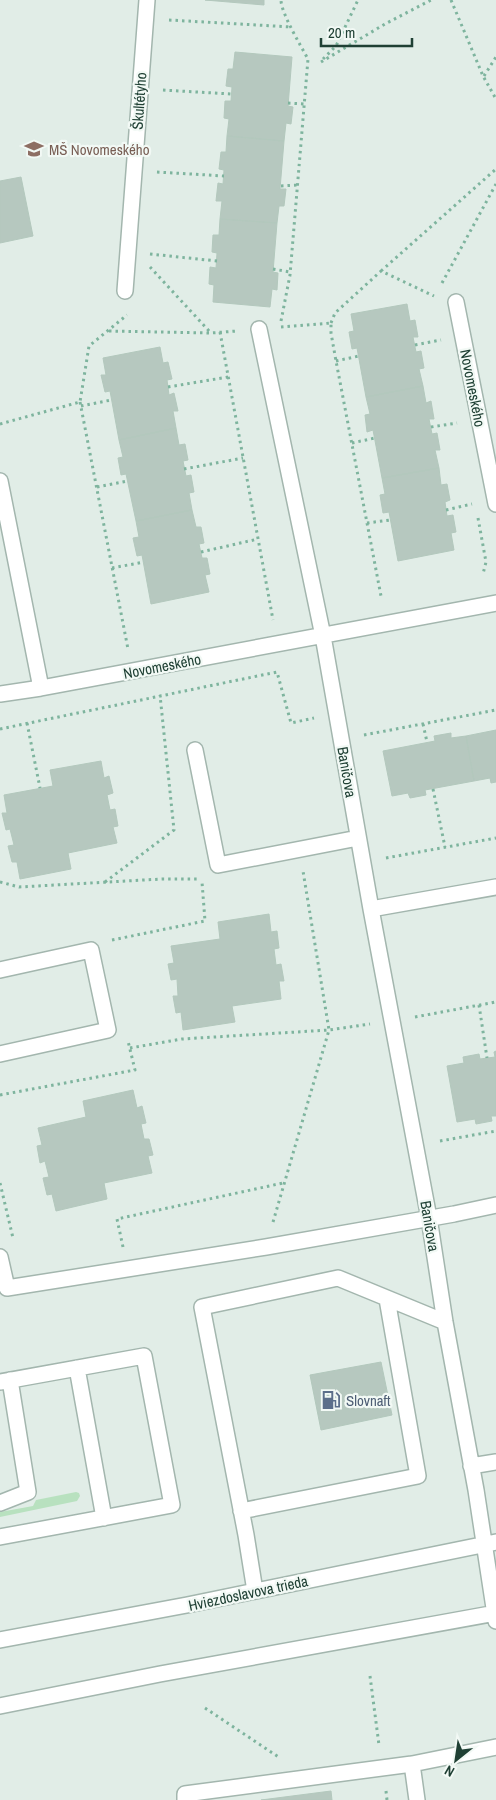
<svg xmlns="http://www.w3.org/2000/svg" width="496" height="1800" font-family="'Archivo Narrow',sans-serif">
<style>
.green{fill:#b8e1bf}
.building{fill:#b6c8bf;stroke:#b3c8bd}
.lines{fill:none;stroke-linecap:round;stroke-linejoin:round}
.minor-casing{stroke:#a3b6ae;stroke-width:18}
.path{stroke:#7eb49e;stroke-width:3;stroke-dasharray:2.5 4;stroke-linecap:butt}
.minor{stroke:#fff;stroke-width:15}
.labels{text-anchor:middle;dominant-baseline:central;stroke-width:4.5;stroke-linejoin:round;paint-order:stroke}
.street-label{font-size:15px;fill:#1f4034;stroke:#f2f9f5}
.education-label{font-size:15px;fill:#785e54;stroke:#f2f9f5;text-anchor:start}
.service-label{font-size:15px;fill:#4e5e75;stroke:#f2f9f5;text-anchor:start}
</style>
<rect width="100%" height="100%" fill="#e1ede7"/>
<!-- green -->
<path class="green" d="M76,1492L79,1493L80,1496L77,1501L0,1517V1512L33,1506L36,1500Z"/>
<!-- building -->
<path class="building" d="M205,0H264V5Z
M235,52L292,57L288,106L293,107L291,124L286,123L284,141L227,136L229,119L224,118L225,101H231L232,87L226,86L228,69H233Z
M227,136L284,141L280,189H286L284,206H279L277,223L220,219L222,201H216L218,183L223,184L224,170L219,169L221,152H226Z
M21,177L33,236L0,243V181Z
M220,219L277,223L273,272L278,273L277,290L272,289L270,307L213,302L214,285L209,284L210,267L216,268L217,253L212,252L213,235H219Z
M407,304L410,321L415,320L418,337H413L416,352L421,351L424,368L419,369L423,386L366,397L357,348L352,349L349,332L354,331L351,314Z
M160,347L163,363L168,362L172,379L167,380L169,395L174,393L178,411H173L176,428L119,440L110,391L105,392L101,375H106L103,358Z
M423,386L426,403L431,401L434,419H429L432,434L437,433L440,450H435L439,468L382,478L373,430L367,432L365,415L370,414L366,397Z
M176,428L179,445L185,444L188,460L183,461L186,476L191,475L194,492L189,493L192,510L136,521L126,474L121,475L118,458L123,457L119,440Z
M439,468L441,485L447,484L450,500L445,502L447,516L453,515L456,532L451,533L454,550L398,561L389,512L383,513L380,495L385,494L382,478Z
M192,510L196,527H201L204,543L199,544L202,558H207L210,574L205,575L209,592L151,604L142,555L137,556L133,538L139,537L136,521Z
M496,730V782L491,783L490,778L474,781L466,736Z
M451,733V738L466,736L474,781L425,790L426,795L410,798L408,793L392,796L383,751L435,741L434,736Z
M101,761L104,778L109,776L113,793L107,795L110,810L115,809L118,826L113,827L117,843L68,853L71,869L20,879L17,862H12L8,846L14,845L10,829L6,830L2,813H7L4,795L53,786L50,770Z
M269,914L271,932L277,931L279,948L274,949L276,965L281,964L284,981H279L281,999L232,1006L235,1022L183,1030L181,1012L176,1013L173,996H178L177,979L171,980L168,964L174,963L171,946L220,939L218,922Z
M496,1051V1116H491L492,1121L476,1124L475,1119L457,1122L447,1066L464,1063L463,1057L479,1054L480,1059L495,1057L494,1052Z
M133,1090L137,1108L142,1106L146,1123L141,1124L144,1139H149L153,1155L148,1156L152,1173L104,1183L107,1199L56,1211L52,1194L47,1195L43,1178L49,1177L45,1161L40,1163L37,1146L42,1145L38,1128L86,1117L83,1101Z
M381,1362L392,1415L321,1430L310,1375Z
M331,1791L332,1800H261Z"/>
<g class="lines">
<!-- minor casing -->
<g class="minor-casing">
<path id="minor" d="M125,291L147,0
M456,302L496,504
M259,329L323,636L371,909L429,1218L445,1322L476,1490L496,1621
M0,481L41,688
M0,694L41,688L496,603
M195,750L218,865L358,838
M371,909L496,887
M0,970L91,950L108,1030L0,1054
M0,1257L7,1288L266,1247L454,1214L496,1205
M77,1368L104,1518
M0,1382L144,1356L172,1505L0,1537
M471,1466L496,1462
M0,1503L28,1492L10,1380
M241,1511L418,1476L387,1299
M255,1591L246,1535L202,1307L338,1278L445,1322
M0,1640L187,1605L496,1542
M0,1706L160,1674L496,1613
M412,1764L417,1800
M185,1800V1794L412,1764L496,1747"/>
</g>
<!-- path -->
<path class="path" d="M451,0L483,76L496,99
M169,20L291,27
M323,59L336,46L358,0
M321,62L385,24L431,0
M484,76L496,57
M163,90L231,94
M288,103L305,104
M157,172L224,176
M281,186L298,185
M150,254L217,261
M150,267L210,332
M273,269L290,272
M381,271L496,169
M442,283L496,184
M281,321L290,275L308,59C301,46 281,13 281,0
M331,323L335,313L381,271L434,296
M281,327L331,323V333L336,361L381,596
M109,331L211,333L237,331
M220,332L273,620
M415,345L441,340
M336,361L359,356
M168,387L228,377
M80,402L128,649
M81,406L111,400
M0,424L80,402L89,346L127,315
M431,427L457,423
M352,443L375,438
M184,469L243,458
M97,487L128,481
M446,510L472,504
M478,518L486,562L483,574
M367,523L390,520
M201,552L258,539
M112,568L144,562
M27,723L40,788
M423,724L427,742
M0,729L277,672L291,723L314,718
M364,735L496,710
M433,789L445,847
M386,858L496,838
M0,882L19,887L162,879H199
M105,882L174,830L160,695
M112,940L205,921L202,882
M479,1005L487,1058
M415,1017L496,1002
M130,1048L182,1039L329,1030L303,871
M0,1095L135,1070L128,1041
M440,1141L496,1131
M0,1183L13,1238
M273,1222L329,1030L370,1024
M123,1247L117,1219L283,1183
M370,1676L379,1745
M205,1708L280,1758
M386,1791L387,1800"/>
<!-- minor -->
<use href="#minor" class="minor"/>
</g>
<!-- icons -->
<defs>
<g id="school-bare" transform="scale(1.5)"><path d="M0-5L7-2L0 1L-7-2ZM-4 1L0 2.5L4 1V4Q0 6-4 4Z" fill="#8d6e63" stroke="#f2f9f5" stroke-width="2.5" paint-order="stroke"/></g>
<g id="fuel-bare" transform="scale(1.5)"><path d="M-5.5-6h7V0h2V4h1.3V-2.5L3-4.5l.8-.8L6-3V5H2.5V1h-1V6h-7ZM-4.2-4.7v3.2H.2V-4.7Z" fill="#5c6f8a" stroke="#f2f9f5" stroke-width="2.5" paint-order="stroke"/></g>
</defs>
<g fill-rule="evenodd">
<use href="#school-bare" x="34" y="149"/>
<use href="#fuel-bare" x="331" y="1400"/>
</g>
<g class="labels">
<!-- street labels -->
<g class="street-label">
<text transform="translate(139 101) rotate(-86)">Škultétyho</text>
<text transform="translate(473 388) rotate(79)">Novomeského</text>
<text transform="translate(162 666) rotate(-11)">Novomeského</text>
<text transform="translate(347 772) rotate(80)">Baničova</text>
<text transform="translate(430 1226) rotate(80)">Baničova</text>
<text transform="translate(248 1593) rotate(-12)">Hviezdoslavova trieda</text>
</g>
<!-- education labels -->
<g class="education-label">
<text x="49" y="149">MŠ Novomeského</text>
</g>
<!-- service labels -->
<g class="service-label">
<text x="346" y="1400">Slovnaft</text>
</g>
</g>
<!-- north arrow -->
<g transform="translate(456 1760) rotate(210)" stroke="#f2f9f5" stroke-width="4" paint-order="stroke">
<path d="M0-4L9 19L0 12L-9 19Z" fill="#1f4034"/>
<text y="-8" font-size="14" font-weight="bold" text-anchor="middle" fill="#1f4034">N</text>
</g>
<!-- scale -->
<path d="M321 38v8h91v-8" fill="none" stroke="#1f4034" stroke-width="2.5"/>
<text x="328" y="38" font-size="15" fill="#1f4034" stroke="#f2f9f5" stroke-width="4" paint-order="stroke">20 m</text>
</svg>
